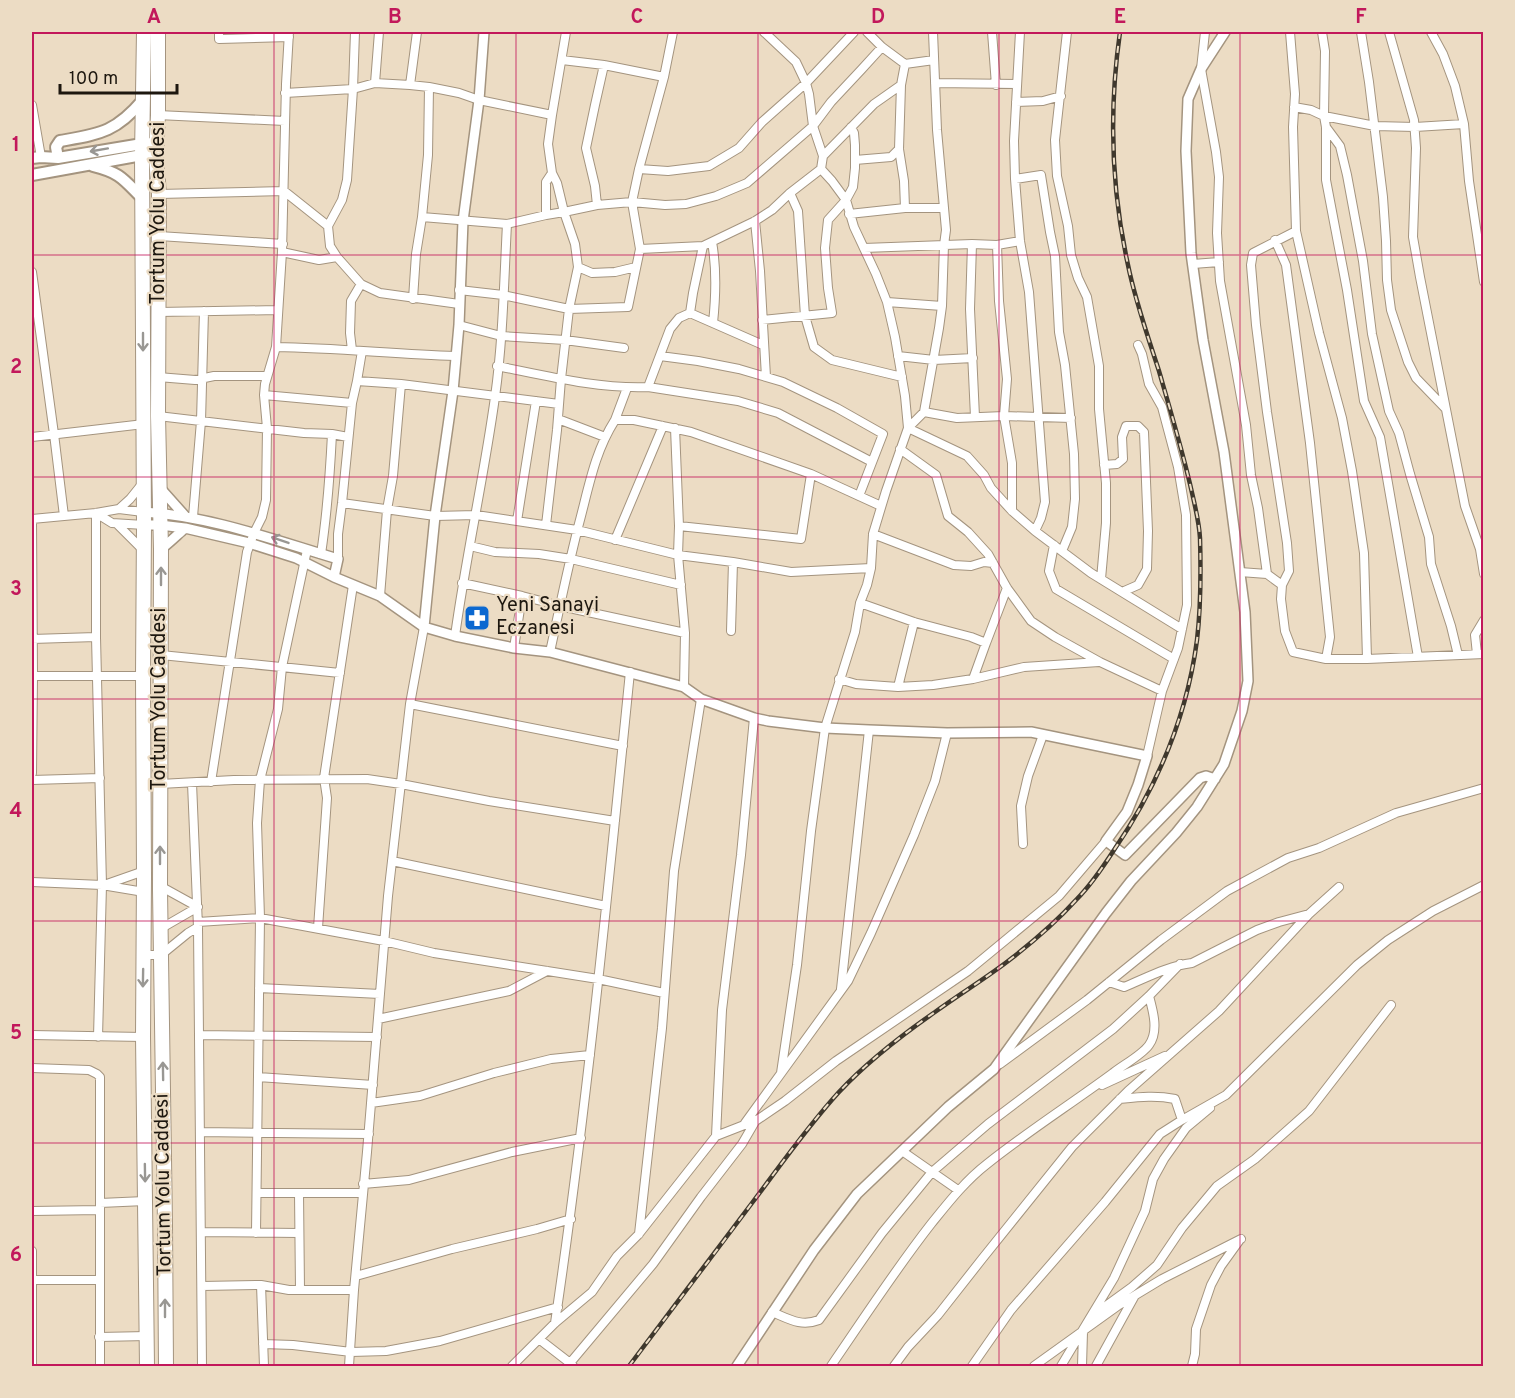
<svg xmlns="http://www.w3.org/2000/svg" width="1515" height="1398" font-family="Overpass,sans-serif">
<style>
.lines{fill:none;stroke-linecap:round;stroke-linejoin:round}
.minor-casing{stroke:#a4947f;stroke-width:10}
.tertiary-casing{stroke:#a4947f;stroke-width:12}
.secondary-casing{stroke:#a4947f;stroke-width:14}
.trunk-casing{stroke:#a4947f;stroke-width:16}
.minor{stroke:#fff;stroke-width:8}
.tertiary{stroke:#fff;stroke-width:9}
.secondary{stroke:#fff;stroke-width:10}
.trunk{stroke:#fff;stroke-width:14}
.rail-casing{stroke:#3f382d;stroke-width:4.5}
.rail{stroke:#ecdcc4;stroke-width:2;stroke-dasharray:7;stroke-linecap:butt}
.oneway{stroke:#999793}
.grid{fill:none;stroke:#c2185b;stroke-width:1.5;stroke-opacity:0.55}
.labels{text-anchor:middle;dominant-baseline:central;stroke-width:4.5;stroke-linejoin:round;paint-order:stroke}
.street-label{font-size:20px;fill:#1d170f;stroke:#ecdcc4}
.poi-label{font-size:20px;fill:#1d170f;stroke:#ecdcc4;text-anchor:start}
.neatline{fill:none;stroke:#c2185b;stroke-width:2}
.grid-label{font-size:20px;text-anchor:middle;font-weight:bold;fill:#c2185b}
</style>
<rect width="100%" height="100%" fill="#ecdcc4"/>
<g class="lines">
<!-- minor casing -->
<g class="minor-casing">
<path id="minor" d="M219,32V39L289,37
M355,32L353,89L347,180L342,200L328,226L330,246L337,257L361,284L380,293L459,304
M764,32L796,62L806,83L809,94L813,126L823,156
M867,32L882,47L905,64L934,60
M933,32L937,130L946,230L944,245L942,306L939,328L924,412L908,428L967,456L984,475L991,488L1012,511L1035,531L1091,573L1182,629
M992,32L996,85
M1020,32L1014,141L1015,179L1020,241L1029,292L1045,502L1041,518L1035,531
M1067,32L1055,140L1057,176L1068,226L1071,255L1078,278L1087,297L1099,366V409L1106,483V523L1101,579
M1205,32L1201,69L1216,152L1219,177L1217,233L1220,281L1246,425L1251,475L1258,508L1267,574
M1290,32L1295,94L1293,127L1296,231L1319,333L1342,418L1352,471L1364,553L1367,659
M1322,32L1325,51L1324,116L1375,126L1415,127L1464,124
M1361,32L1369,82L1383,197L1386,241L1387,280L1391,310L1408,362L1416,378L1445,408
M1389,32L1414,120L1416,148L1413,237L1420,277L1465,506L1480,549L1484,574
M1431,32L1443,54L1455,86L1464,124L1469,181L1484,282
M562,60L604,65L664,77
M375,83L379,32
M935,83L1017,84
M410,85L417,32
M285,93L353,89L375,83L410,85L429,87L459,93L479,100L552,115
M1016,102L1043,101L1061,96
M32,105L41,157
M1294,107L1311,110L1324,116L1326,127V180L1347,290L1364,401L1380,437L1418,657
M158,115L285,121
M1326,127L1340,146L1347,175L1363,261L1372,334L1389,411L1399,433L1410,474L1429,537L1431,564L1451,626L1458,655
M855,160L891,157L899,149
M639,169L668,171L709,166L739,148L762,122L806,83L854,32
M552,173L557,183L564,212L575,244L578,267L569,309L628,307L640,249L632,202L639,169L664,77L673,32
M1015,179L1041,175L1050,232L1055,256L1059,332L1065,365L1074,454L1075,499L1072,527L1062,551
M790,193L798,211L805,316L814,347L832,360L902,377
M159,194L284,191L328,226
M597,205L595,186L586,148L595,105L604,65
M905,208H944
M849,214L905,208L904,181L899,149L901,85
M546,215L564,212L597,205L632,202L665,205L686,204L716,196L747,183L813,126L831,102L861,70L882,47
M422,217L507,224L546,215V182L552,173L548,144L552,115L566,32
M755,221L760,271L766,377
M1296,231L1253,253L1251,265L1256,325L1267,412L1287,543L1289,571L1282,585L1281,599L1285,631L1293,652L1326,659H1367L1484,654
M159,236L283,244
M1275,240L1286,265L1310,443L1330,637L1326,659
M712,242C717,270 716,295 713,323
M972,244L970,309L975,417
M997,245L999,301L1007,379L1004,416L1012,463V511
M864,248L972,244L997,245L1020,241
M640,249L703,246L755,221L772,210L790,193L821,169L823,156L874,104L901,85L905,64
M282,252L319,260L337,257
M1193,264L1219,262
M578,267L592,273L615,272L636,267
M32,272L54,434L64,516
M459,290L503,295L569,309L561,379L557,430L546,525
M413,299L416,254L422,217L428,155L429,87
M887,302L942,306
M159,312L278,310
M690,313L763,345
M762,320L832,313L828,288L825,248L828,220L846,200L853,187L855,168V145L854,133L851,127
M459,325L501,336L565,340L624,348
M1138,345L1142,354L1149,384L1162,407L1178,467L1186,515L1187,605L1178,648L1162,691L1147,756
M276,347C336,348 395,354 455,356
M352,350L350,333L351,301L361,284
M660,356L698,361L739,369L783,382L837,408L883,434L859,496
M898,356L934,360L973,358
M497,366C547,376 598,389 648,387L670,329L679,318L690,313L693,293L703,246
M158,377L195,380L214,376H267
M357,381L362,351
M401,384L559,404
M648,387L738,401L778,413L872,462
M264,395L352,403L357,381L401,384L393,476L387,510L380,596
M924,412L957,418L1004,416L1071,418
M158,416L304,433L332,434L348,437
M558,419L605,437
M615,420L627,388
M675,428L679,526L678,555L685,633L684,687
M32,437L144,424
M900,449L936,475L948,516L968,532L988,554L993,563L1007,588L1031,621L1055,637L1100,662L1162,691
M1104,465L1117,464L1123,459L1122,437L1126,426H1138L1144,432L1148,531L1147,569L1138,585L1122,592
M342,503L435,516L476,515L577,530L678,555L733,562L791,572L871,568
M119,509L130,499L142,484
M96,513V637L102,885L98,1037
M96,513L112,523L144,525
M193,517L201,421L204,311
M32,519L96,513L119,509L143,512
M32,521L33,676L32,773
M517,521L536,401
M117,524L139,546L143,549
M679,526L801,539L811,474
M873,534L954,565L971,566L984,562L993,563
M615,540L663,426
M1054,545L1049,571L1056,589L1174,659
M470,546L495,552L539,554L571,559L681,585
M321,554C327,514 330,474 332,434
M338,559V534L342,503L352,403
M1240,572L1267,574L1282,585
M462,583L522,596L560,606L685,633
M860,603L914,622L971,637L986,643L1007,588
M731,631L733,562
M455,636C466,556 484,477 495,397C503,340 504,281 507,224
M32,639L96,637
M514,648L522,596
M550,652C560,606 569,561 581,516C590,481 596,450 615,420H634L691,432L811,474L881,506
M1477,654L1475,635L1484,620
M161,655L340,673
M32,676H143
M839,679L856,684L898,687L933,685L973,679L1024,667L1099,662
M973,679L986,643
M898,687L914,622
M410,704L623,746
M32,780L100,778
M211,782L247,552L254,533L262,517L266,500L267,428L264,395L265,384L276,347L282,252L286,84L289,32
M192,783L198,927L202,1366
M160,784L234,780L367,779L401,784L489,801L615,821
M1023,844L1021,806L1028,776L1043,735
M392,861L606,906
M32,882L102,885L144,892
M104,885L144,871
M160,886L198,907L160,929
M198,922L260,918L384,941L434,953L598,979L664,993
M318,928L327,798L324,778L353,585
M144,955H161L188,933L198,927
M1109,982L1124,987C1146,978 1168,966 1192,963L1257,930L1279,922L1309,914L1339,887
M259,988L380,994
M841,989L869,730
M378,1019L509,991L547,971
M32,1035L143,1037
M199,1035L377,1037
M1000,1064L1087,1000L1161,940L1227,891L1288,858L1319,848L1396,813L1484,788
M32,1068L89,1070L97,1074L100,1077V1366
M781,1073L797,965L811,831L825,728L855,632L860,603L867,585L871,568L873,534L886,491L908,428L905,396L895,337L887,302L876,274L854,227L846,200L832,181L821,169
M258,1077L373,1085
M1102,1085L1165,1056
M1120,1099C1139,1097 1156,1095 1175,1099L1182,1120
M371,1103L420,1096L494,1073L551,1059L590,1055
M745,1123L848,981L871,933L914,835L935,781L947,733
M200,1132L369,1134
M716,1136L722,1010L741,855L754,718
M902,1151L958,1190
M363,1184L409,1180L512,1152L581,1138
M257,1193H362
M299,1193L300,1290
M100,1203L145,1201
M32,1211L100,1210
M201,1232L299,1233
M256,1233L260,918L257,823L260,780L278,709L282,667L307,550
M639,1234L662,1028L674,871L701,699
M32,1251V1366
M356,1276L452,1249L537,1229L571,1219
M32,1280H100
M261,1285L264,1366
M202,1286L261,1285L289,1290H354
M772,1312C789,1319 801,1327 819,1320L882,1233L932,1172L988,1124L1113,1029L1149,996L1180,964
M1092,1316L1132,1287L1157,1265L1182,1228L1217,1186L1255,1159L1309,1111L1391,1005
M555,1323C587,1107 608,890 630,672
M99,1337L147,1336
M539,1339L570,1363
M263,1344L293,1345L351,1352L386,1351L440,1341L558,1307
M349,1366L354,1290L367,1152L388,896L410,704L424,627
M512,1366L555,1323L592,1292L617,1256L638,1235L716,1136L757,1120L785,1101L836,1061L968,971L1059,896L1106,841
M573,1366L570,1363L653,1264L701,1197L742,1144L756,1120
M831,1366C864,1318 895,1270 931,1224C948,1203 965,1181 987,1164C1027,1132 1071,1104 1113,1073C1123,1065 1142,1055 1149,1045C1159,1031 1153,1011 1149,996
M894,1366L908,1347L938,1315L982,1259L1072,1147L1128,1091L1219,1011L1309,914
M972,1366L1011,1310L1105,1202L1160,1134L1182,1120L1226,1095L1357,965L1388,940L1433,911L1484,885
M1034,1366L1119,1305L1162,1279L1241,1239
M1061,1366L1114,1278L1145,1211L1153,1179L1164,1159L1186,1128L1210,1108
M1082,1366L1083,1332
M1096,1366L1134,1297
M1192,1366L1195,1354L1196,1329L1211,1285L1221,1266L1239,1241"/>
</g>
<!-- tertiary casing -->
<g class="tertiary-casing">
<path id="tertiary" d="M160,488L185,516
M143,512C210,516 274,540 338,559L334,577
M144,525H160L185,528L249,543L296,558L334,577L380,596L424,627L455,636L514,648L550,652L684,687L701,699L754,718L768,721L825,728L869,730L947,733L1031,732L1147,756L1138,785L1127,812L1106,841L1125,855L1200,778L1206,776L1215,779
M161,549C169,543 177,535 185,528
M424,627L435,516L453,391L459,325L463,221L479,100L484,32
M737,1366L814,1250L857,1194L948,1107L994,1069L1106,913L1131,881L1176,833L1197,807L1224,764L1242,711L1248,681L1245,612L1224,452L1203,340L1191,253L1186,151L1188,99L1201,69L1225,32"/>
</g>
<!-- secondary casing -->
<g class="secondary-casing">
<path id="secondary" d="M32,158L41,157L58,158L148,143
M58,158L56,147L60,141C99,134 115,133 143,100
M93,166C121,173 123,179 143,199
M32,175L142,155L149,156"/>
</g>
<!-- trunk casing -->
<g class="trunk-casing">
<path id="trunk" d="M144,32L142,155L144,525L143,676L144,876L143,1037L147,1366
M158,32V115L156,157L159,194L158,416L161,549L160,890L165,1225L166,1366"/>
</g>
<!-- minor -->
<use href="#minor" class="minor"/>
<!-- tertiary -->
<use href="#tertiary" class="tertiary"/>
<!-- secondary -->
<use href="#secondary" class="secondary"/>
<!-- trunk -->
<use href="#trunk" class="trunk"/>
<!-- rail casing -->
<g class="rail-casing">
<path id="rail" d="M629,1366C670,1312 711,1258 752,1203C780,1166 807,1127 839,1092C867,1062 902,1035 935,1012C961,993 988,977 1012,958C1035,940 1057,921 1076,900C1091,885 1103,867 1114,850C1157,787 1187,716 1197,640C1201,606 1201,572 1200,538C1199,520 1194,502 1190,484C1181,446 1170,409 1159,371C1148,337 1135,300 1128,265C1111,188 1109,109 1120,32"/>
</g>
<!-- rail -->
<use href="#rail" class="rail"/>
</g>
<!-- one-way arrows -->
<defs><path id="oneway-shaft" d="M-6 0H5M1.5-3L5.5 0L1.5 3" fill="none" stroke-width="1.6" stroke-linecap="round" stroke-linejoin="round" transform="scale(1.5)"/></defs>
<g class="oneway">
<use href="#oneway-shaft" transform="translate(99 150) rotate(170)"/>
<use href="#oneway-shaft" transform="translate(143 342) rotate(90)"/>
<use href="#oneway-shaft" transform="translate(280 540) rotate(-161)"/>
<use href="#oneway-shaft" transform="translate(161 576) rotate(-90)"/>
<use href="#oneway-shaft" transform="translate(160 855) rotate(-90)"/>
<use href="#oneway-shaft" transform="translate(143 978) rotate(91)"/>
<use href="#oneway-shaft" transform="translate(163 1071) rotate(-91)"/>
<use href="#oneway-shaft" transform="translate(145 1173) rotate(89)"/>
<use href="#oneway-shaft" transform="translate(165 1308) rotate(-90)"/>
</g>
<!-- grid -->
<path class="grid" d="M274,32V1366M516,32V1366M758,32V1366M999,32V1366M1240,32V1366M32,255H1484M32,477H1484M32,699H1484M32,921H1484M32,1143H1484"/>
<!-- icons -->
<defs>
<g id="pharmacy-square" transform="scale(1.35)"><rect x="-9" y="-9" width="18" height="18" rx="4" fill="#0b68d0" stroke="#ecdcc4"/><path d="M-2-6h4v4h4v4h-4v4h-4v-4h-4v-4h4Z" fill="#fff"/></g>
</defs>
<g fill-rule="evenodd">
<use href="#pharmacy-square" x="477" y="618"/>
</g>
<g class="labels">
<!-- street labels -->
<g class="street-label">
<text transform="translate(159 213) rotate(-90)">Tortum Yolu Caddesi</text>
<text transform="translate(160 699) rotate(-90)">Tortum Yolu Caddesi</text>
<text transform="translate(164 1185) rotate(-91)">Tortum Yolu Caddesi</text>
</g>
<!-- poi labels -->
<g class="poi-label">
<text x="496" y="606">Yeni Sanayi<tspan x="496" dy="23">Eczanesi</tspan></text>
</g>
</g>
<!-- border -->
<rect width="1515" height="1398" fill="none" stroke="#ecdcc4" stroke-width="66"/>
<!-- scale -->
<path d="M60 84v9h117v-9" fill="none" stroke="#1d170f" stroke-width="3"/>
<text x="69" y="84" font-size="18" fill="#1d170f" stroke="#ecdcc4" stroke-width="4.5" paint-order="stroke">100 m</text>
<rect x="33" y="33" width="1449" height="1332" class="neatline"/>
<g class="grid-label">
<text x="154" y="23">A</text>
<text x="395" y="23">B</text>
<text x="637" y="23">C</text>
<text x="878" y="23">D</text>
<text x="1120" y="23">E</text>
<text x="1361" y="23">F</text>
<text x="16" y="151">1</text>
<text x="16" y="373">2</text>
<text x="16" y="595">3</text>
<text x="16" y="817">4</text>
<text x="16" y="1039">5</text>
<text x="16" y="1261">6</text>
</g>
</svg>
